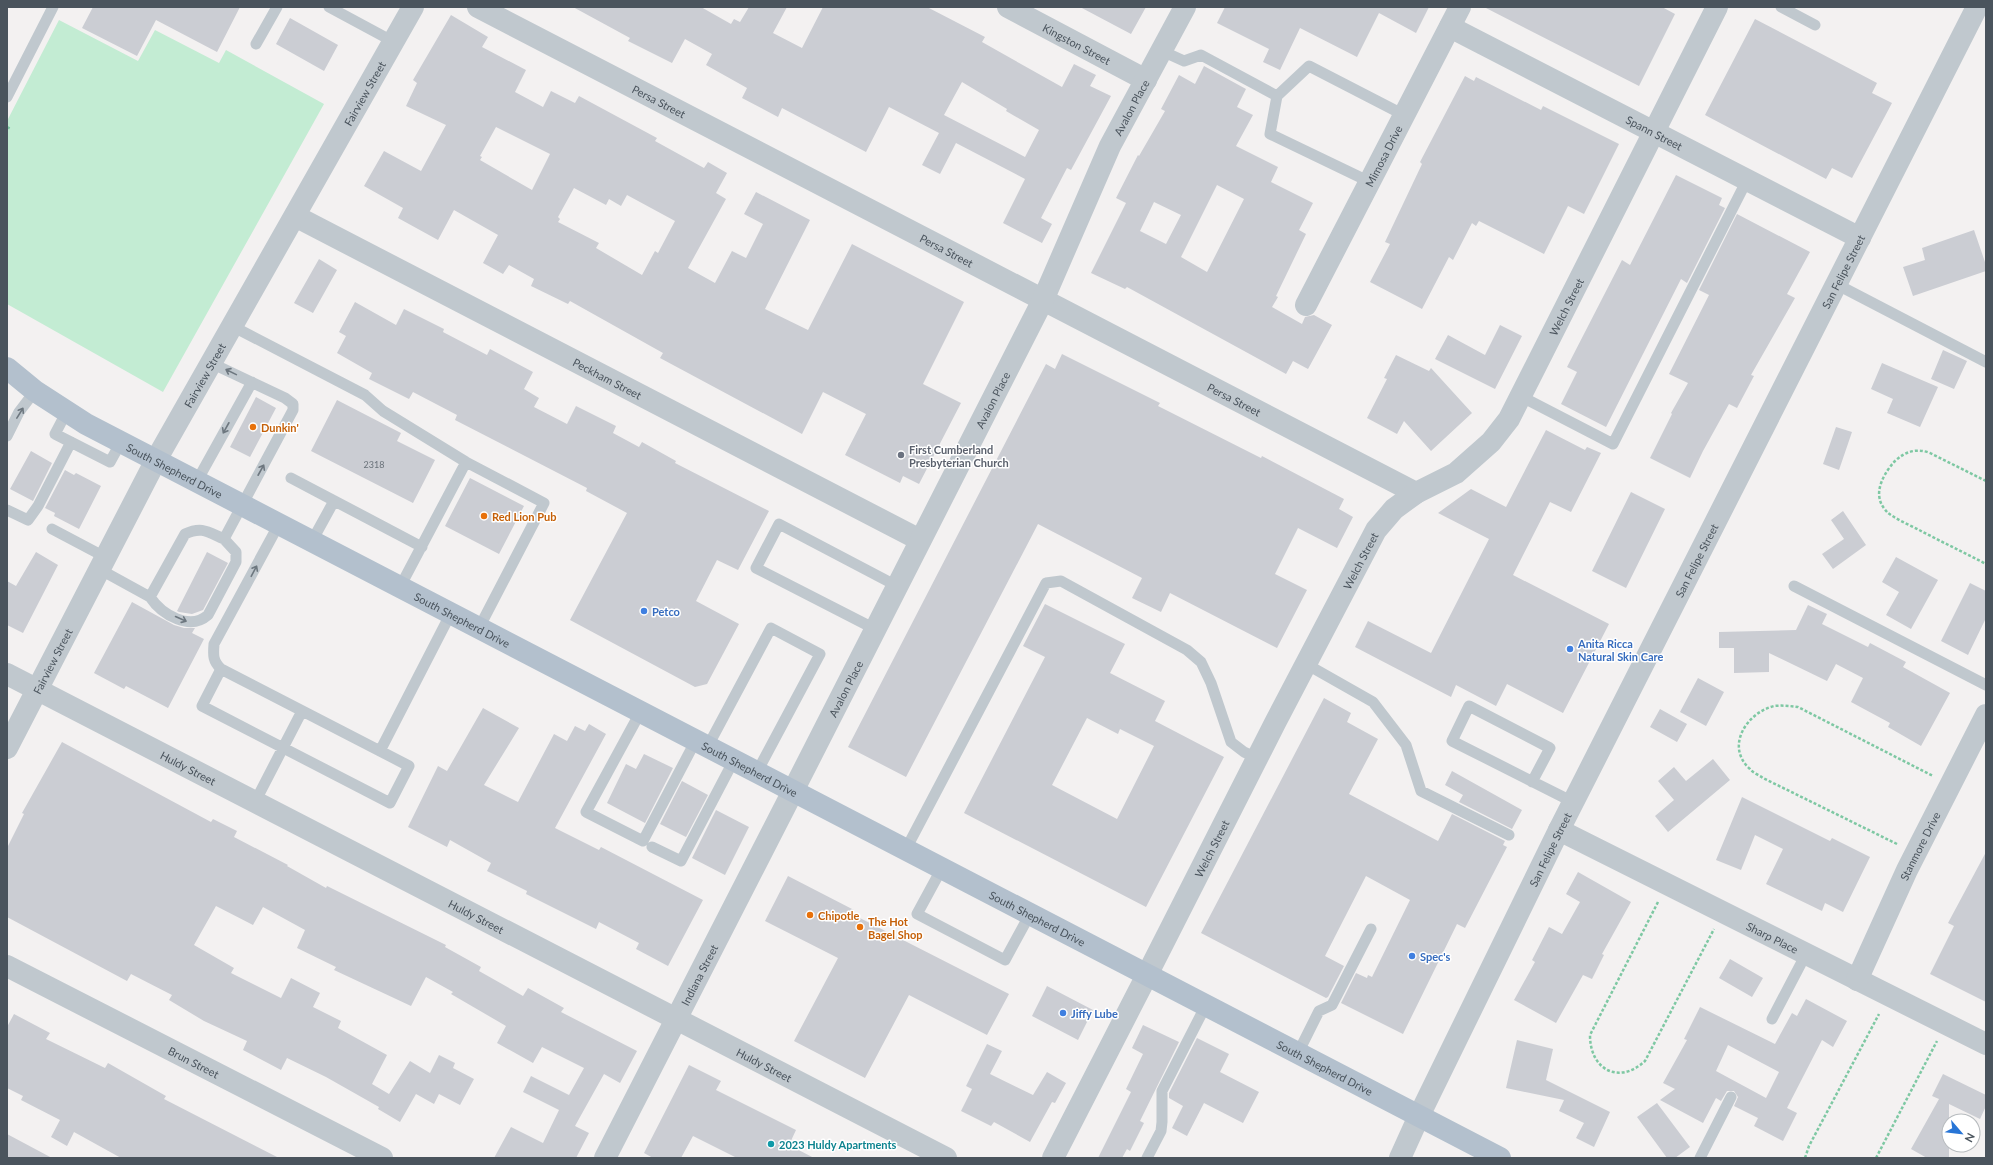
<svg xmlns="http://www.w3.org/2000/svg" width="1993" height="1165" font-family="Lato,sans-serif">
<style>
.green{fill:#c3ecd3}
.building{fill:#cbcdd3;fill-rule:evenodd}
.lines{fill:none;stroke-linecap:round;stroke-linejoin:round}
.path{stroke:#7ec8a3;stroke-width:2.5;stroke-dasharray:3 2;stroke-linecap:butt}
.service{stroke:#c0c8ce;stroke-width:11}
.minor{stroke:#c0c8ce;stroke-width:22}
.tertiary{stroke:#c0c8ce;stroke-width:22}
.primary{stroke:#b3c0cd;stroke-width:22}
.oneway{stroke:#6d777f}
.food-dot{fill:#e8710a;stroke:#fff;stroke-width:1.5}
.worship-dot{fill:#6b7280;stroke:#fff;stroke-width:1.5}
.shop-dot{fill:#3f7fe0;stroke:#fff;stroke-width:1.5}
.culture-dot{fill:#0f9aa8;stroke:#fff;stroke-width:1.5}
.labels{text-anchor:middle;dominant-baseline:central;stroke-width:3;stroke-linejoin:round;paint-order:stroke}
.number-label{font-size:9px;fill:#6a727a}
.street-label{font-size:11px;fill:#4a545d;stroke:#fff}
.food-label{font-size:11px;font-weight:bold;fill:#c56008;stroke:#fff;text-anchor:start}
.worship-label{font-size:11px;font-weight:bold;fill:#5b616d;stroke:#fff;text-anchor:start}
.shop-label{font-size:11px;font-weight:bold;fill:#366cbe;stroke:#fff;text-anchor:start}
.culture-label{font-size:11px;font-weight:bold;fill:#0d838f;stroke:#fff;text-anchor:start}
</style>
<rect width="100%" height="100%" fill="#f3f1f1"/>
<!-- green -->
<path class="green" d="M59,20L138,61L155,30L219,63L226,50L324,104L163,392L7,304V121Z"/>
<!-- building -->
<path class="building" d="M93,7H240L217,52L156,20L137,56L82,28Z
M573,7H701L731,24L734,19L740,22L749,7H787L773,33L802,48L823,7H927L985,37L982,42L1062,87L1074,64L1096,75L1090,86L1111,96L1071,170L1067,168L1041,218L1052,224L1042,243L1003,223L1025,179L956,143L940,174L922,165L939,133L889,107L866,152L782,108L778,117L742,98L747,88L706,65L712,54L685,39L672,63L628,41L630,38ZM962,82L1007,109L1006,111L1039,130L1025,157L944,115Z
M1080,7H1146L1131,34Z
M1225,7H1429L1416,33L1379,13L1357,57L1300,28L1280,70L1263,62L1269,49L1217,23Z
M1484,7H1662L1675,14L1639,86Z
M451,15L488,37L482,47L526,70L515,92L543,107L551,91L575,103L579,96L657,138L655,141L704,168L708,162L727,173L716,193L726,199L688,268L715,283L732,251L746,258L763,224L744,214L756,192L810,220L765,309L808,330L852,244L964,302L923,384L961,403L919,484L903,476L900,483L845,455L866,414L823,392L802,434L660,358L663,353L570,301L568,304L531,286L534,279L509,265L503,274L483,263L498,235L454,210L438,240L398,218L403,208L364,186L384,151L421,171L446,125L406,106L417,83L413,80ZM496,127L550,154L532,190L480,160L482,157L480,156ZM574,188L606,205L609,199L621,206L627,195L675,221L658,253L655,251L642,275L596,248L599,243L558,222L560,219L558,217Z
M290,18L338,45L324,71L276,44Z
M1755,19L1877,83L1872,93L1892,103L1852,178L1832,168L1826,179L1705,115Z
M1204,66L1246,89L1237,107L1253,115L1236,146L1278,167L1271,182L1313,203L1299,230L1306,234L1276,296L1278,297L1272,307L1302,324L1305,317L1314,315L1332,325L1308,369L1293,361L1286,374L1127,287L1125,289L1091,273L1126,203L1116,198L1138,155L1139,156L1165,111L1161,109L1179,75L1195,84ZM1217,185L1244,199L1207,272L1181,257ZM1154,202L1181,215L1166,244L1140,231Z
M1465,76L1474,81L1476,77L1541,110L1543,106L1619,144L1584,214L1568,206L1544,254L1479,221L1476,226L1472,223L1453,260L1449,257L1422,309L1370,282L1390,244L1385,242L1422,164L1420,162Z
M1676,175L1722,198L1719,205L1725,208L1687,283L1681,279L1606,427L1561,404L1577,372L1567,367L1622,260L1630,265Z
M1737,214L1810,252L1787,294L1795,298L1751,375L1754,376L1737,408L1729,404L1703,451L1690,478L1650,458L1672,414L1671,413L1688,383L1669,374L1709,295L1699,290Z
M1974,230L1986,265V271L1913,296L1903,267L1925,260L1922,248Z
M319,259L337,270L313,313L294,303Z
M355,302L396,325L404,309L444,329L443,332L487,355L490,349L533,372L524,389L539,398L534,407L567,424L576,406L616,426L613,433L639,447L642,442L676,461L675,463L769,511L738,570L717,560L696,601L739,624L707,684L695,687L570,620L627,513L586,491L587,488L455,420L457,415L413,392L409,399L369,379L372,373L337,353L346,336L339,332Z
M1500,325L1522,336L1495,389L1435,359L1448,335L1485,355Z
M1943,350L1967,361L1954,389L1931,379Z
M1062,354L1160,403L1158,406L1261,458L1262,456L1344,499L1339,509L1353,517L1337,548L1298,528L1275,574L1307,590L1277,648L1170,593L1161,612L1132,598L1142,578L1038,524L906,777L848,747L1046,364L1055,369Z
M1396,355L1429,371L1431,368L1472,413L1431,451L1404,421L1397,434L1367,418L1387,379L1384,378Z
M1882,363L1938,387L1920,427L1887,413L1893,399L1871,389Z
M256,397L276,408L250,457L230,447Z
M337,400L401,433L397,441L435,460L413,503L311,451Z
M1836,427L1852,432L1839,470L1823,464Z
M1546,430L1585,450L1587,447L1601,453L1571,512L1550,502L1513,575L1609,624L1563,713L1507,684L1496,706L1456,685L1451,697L1355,647L1368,621L1431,653L1489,539L1438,513L1471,489L1506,507Z
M31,451L52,463L33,501L10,489Z
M65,470L74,475L76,473L101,486L79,529L54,516L55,513L45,508Z
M470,478L524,506L499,554L445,526Z
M1631,492L1665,509L1626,588L1592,571Z
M1843,511L1866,545L1833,569L1822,554L1844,539L1831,520Z
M36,552L58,565L23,633L7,625V581L16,586Z
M207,552L228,563L203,610L192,614L179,612L177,611Z
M1896,557L1938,580L1911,629L1886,615L1899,592L1882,582Z
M1970,583L1986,591V618L1968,655L1941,641Z
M132,602L174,625L184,628H195L192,633L204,639L168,708L126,686L124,689L94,673Z
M1045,604L1125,644L1110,673L1165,701L1155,721L1224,757L1146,907L964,813L1045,657L1023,646ZM1087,718L1118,734L1120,729L1154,746L1117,819L1052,785Z
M1808,605L1827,614L1822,624L1868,647L1870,643L1906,662L1903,667L1950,693L1921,746L1888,727L1890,723L1851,702L1863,678L1836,664L1827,681L1769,653V672L1734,673V648H1719V632L1796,630Z
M1698,678L1724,692L1706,726L1680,712Z
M1324,698L1351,713L1347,722L1378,739L1349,794L1438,841L1452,814L1505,841L1503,845L1507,847L1465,928L1457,924L1403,1034L1341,1003L1356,973L1367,978L1368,975L1372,977L1410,900L1366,876L1325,956L1344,966L1328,997L1326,998L1201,933Z
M483,708L519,728L484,785L518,802L554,734L567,741L575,726L585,731L589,724L606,734L555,828L599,850L601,847L703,900L668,966L636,949L639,943L599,922L596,929L526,894L527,891L487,871L491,863L450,840L447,847L408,827L438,766L447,771Z
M1660,709L1687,724L1677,742L1650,727Z
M62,742L211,822L213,819L237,831L234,837L288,865L287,866L326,888L327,886L446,945L445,947L481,967L479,971L523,996L528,988L564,1008L561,1012L637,1051L620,1083L604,1074L575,1126L589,1133L576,1158H494L511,1127L543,1143L559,1110L523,1092L531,1076L569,1095L584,1068L542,1047L533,1063L497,1043L506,1026L451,994L453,992L426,977L411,1006L334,970L336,967L297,948L305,930L263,907L253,925L216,906L194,945L234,968L231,973L281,998L291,978L320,993L313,1007L341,1021L338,1028L387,1055L372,1084L389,1094L410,1061L430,1073L439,1055L455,1063L453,1068L474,1079L460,1105L439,1094L434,1104L416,1094L400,1122L378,1109L379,1107L326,1077L287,1058L281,1070L243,1050L247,1041L204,1021L169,1000L172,995L131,974L127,981L7,917V848L24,814L22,813Z
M644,754L673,768L645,823L607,803L626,764L636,769Z
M1713,759L1730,780L1668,832L1655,816L1674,800L1658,781L1674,767L1686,781Z
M1452,771L1522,810L1512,829L1459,802L1463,795L1445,785Z
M682,781L708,795L686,837L660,824Z
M1742,797L1830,841L1832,838L1870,857L1843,912L1825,903L1822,911L1766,884L1783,849L1755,835L1741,870L1716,860Z
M716,810L749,827L725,875L692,858Z
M1986,852V1002L1930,974L1954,926L1948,923Z
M1578,872L1631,902L1602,954L1604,955L1592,979L1583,975L1556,1023L1514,1000L1535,962L1532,960L1549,927L1562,934L1580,902L1566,894Z
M788,876L854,910L852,914L1009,994L987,1035L909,995L865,1078L794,1041L838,958L765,921Z
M1730,959L1763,978L1752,997L1719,978Z
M1047,986L1093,1010L1078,1040L1032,1016Z
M1806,999L1847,1021L1833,1047L1822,1040L1787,1108L1797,1113L1783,1141L1754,1126L1758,1118L1734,1106L1738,1097L1734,1091H1727L1721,1101L1716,1098L1703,1123L1660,1100L1675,1089L1663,1083L1687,1040L1684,1039L1700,1007L1775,1044L1792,1013L1797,1016ZM1728,1045L1779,1072L1766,1098L1716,1071Z
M14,1014L50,1033L46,1039L105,1068L108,1063L166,1096L164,1099L279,1158H121L74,1132L67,1146L51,1137L60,1120L21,1100L23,1096L7,1088V1027Z
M1143,1025L1179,1042L1140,1121L1144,1123L1130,1151L1127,1149L1122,1158H1098L1131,1092L1126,1089L1143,1054L1132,1048Z
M1197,1038L1229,1054L1220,1072L1259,1092L1243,1123L1204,1103L1187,1136L1172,1128L1183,1106L1169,1098V1093Z
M1517,1040L1553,1049L1546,1080L1610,1112L1594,1147L1576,1138L1584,1123L1559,1111L1564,1100L1506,1088Z
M987,1044L1002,1051L990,1074L1033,1095L1047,1072L1066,1083L1055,1103L1052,1102L1030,1142L994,1122L991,1126L961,1111L972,1089L966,1086Z
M689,1065L721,1081L716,1090L796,1130L789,1145L814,1158H737L693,1136L681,1158H653L644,1153Z
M1943,1074L1986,1095V1106L1980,1119L1949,1104V1158H1927L1911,1149L1939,1099L1932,1096Z
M1657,1103L1690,1147L1675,1158H1667L1637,1117Z
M7,1134L52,1158H7Z"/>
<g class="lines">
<!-- path -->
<path class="path" d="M7,127L11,129
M1986,481L1930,453C1917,448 1905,451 1894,462C1886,471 1876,487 1880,500C1881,505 1885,510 1888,513C1899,521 1912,526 1923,532C1944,543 1965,553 1986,564
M1897,844L1763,778C1759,775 1753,773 1750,769C1725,747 1746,713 1774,706C1782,705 1790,706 1798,707L1933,776
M1658,902L1590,1035C1590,1070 1619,1085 1645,1061L1714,929
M1805,1158L1809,1146L1879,1014
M1876,1158L1937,1041"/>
<!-- service -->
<path class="service" d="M329,7L394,42
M1781,7L1815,25
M256,44L277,7
M1162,51L1184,61L1201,55L1277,96L1309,66L1404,115
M1277,96L1270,134L1370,182
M7,97L53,7
M1836,284L1986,362
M232,326L365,395L383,411L466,462L544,503L479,628
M1522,397L1613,444L1747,180
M66,413L55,434L110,462L121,442
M7,436L19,412L35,391
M291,478L422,547
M197,481L252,382
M7,510L28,520L38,506L71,442
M52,529L105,557
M312,541L334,501
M99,569L150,597L185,534C202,526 208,532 224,539L293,410V404L285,398L211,363
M1794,586L1986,685
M400,587L466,462
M150,597C162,615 190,631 208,615L236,562V552L224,539
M875,629L756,568L779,524L897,586
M1306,664L1373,702L1406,745L1421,791L1509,835
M221,669L409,766L390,803L202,706Z
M221,669C213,661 213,656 214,644L279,524
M641,711L586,812L643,841L696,740
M708,746L771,628L820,654L757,772
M380,751L451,613
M1532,782L1550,748L1469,706L1452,741L1573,802
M255,802L302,711
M652,847L681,861L734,760
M906,849L1046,583L1061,581L1187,650L1201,662L1211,683L1231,742L1244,752L1257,758
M942,868L917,914L1005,960L1030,914
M1772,1019L1806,954
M1298,1053L1319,1011L1332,1005L1371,929
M1147,1158L1161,1131L1162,1122V1091L1206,1005
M1700,1158L1731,1097"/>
<!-- minor -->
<g class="minor">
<path id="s1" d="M478,7L1416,493"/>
<path id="s2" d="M1008,7L1146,80"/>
<path id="s3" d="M1450,27L1860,238"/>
<path id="s4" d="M295,216L920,540"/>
<path id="s5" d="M1306,305L1460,7"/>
<path id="s6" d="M7,674L946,1158"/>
<path id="s7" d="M1559,830L1986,1044"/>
<path id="s8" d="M7,966L382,1158"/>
<path id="s9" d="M1147,975L1275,723L1376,530L1394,509L1416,493L1456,473L1491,442L1509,419L1717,7"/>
<path id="s10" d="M1857,980L1907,870L1986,715"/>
<path id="s11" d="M605,1158L793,791"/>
<path d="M1400,1158L1419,1116"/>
</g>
<!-- tertiary -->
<g class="tertiary">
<path id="s12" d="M7,748L156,460L413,7"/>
<path id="s13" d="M793,791L1043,300L1110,146L1185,7"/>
<path id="s14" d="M1419,1116L1559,830L1977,7"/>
<path d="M1053,1158L1147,975"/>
</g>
<!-- primary -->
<path class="primary" id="s15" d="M7,368L35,391L86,424L1500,1158"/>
</g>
<!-- one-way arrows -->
<defs><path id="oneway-shaft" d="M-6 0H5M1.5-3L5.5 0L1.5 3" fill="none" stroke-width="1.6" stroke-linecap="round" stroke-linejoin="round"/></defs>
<g class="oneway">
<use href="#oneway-shaft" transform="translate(231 372) rotate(-154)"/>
<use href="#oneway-shaft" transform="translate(20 413) rotate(-58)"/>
<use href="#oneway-shaft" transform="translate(226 428) rotate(119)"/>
<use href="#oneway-shaft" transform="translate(261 470) rotate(-61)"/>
<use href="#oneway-shaft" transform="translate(254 571) rotate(-62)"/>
<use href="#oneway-shaft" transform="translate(181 619) rotate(24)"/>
</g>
<!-- markers -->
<g class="food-dot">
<circle cx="253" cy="427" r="4"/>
<circle cx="484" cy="516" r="4"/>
<circle cx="810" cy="915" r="4"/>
<circle cx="860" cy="927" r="4"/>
</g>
<circle class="worship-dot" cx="901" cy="455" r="4"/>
<g class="shop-dot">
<circle cx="644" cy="611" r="4"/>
<circle cx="1570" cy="649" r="4"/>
<circle cx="1412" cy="956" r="4"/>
<circle cx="1063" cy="1013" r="4"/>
</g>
<circle class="culture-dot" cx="771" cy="1144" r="4"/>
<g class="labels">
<!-- number labels -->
<g class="number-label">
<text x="374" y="464">2318</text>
</g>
<!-- street labels -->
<g class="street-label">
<text stroke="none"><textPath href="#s2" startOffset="78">Kingston Street</textPath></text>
<text stroke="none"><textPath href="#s12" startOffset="746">Fairview Street</textPath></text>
<text stroke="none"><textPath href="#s1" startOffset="204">Persa Street</textPath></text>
<text stroke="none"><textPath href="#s13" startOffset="763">Avalon Place</textPath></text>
<text stroke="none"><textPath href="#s3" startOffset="230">Spann Street</textPath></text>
<text stroke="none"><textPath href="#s5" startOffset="168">Mimosa Drive</textPath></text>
<text stroke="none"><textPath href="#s1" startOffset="528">Persa Street</textPath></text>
<text stroke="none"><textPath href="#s14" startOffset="945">San Felipe Street</textPath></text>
<text stroke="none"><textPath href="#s9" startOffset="802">Welch Street</textPath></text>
<text stroke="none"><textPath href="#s12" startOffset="422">Fairview Street</textPath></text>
<text stroke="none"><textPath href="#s4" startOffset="352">Peckham Street</textPath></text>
<text stroke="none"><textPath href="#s1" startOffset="852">Persa Street</textPath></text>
<text stroke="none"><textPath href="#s13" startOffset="439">Avalon Place</textPath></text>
<text stroke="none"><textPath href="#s15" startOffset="197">South Shepherd Drive</textPath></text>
<text stroke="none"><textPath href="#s14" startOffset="621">San Felipe Street</textPath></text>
<text stroke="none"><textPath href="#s9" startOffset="466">Welch Street</textPath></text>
<text stroke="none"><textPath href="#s15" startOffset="521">South Shepherd Drive</textPath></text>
<text stroke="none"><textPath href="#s12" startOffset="98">Fairview Street</textPath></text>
<text stroke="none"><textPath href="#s13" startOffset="115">Avalon Place</textPath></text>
<text stroke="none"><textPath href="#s6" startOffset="204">Huldy Street</textPath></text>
<text stroke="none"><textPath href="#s15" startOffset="845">South Shepherd Drive</textPath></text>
<text stroke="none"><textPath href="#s10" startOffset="148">Stanmore Drive</textPath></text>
<text stroke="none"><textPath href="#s9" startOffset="142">Welch Street</textPath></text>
<text stroke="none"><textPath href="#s14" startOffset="297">San Felipe Street</textPath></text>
<text stroke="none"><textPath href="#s6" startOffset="528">Huldy Street</textPath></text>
<text stroke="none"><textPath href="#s15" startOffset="1169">South Shepherd Drive</textPath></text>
<text stroke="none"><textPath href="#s7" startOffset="239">Sharp Place</textPath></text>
<text stroke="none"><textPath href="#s11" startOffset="206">Indiana Street</textPath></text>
<text stroke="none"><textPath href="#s8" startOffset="210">Brun Street</textPath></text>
<text stroke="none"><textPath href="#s6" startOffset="852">Huldy Street</textPath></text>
<text stroke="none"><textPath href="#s15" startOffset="1493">South Shepherd Drive</textPath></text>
</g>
<!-- food labels -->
<g class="food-label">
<text x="261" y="427">Dunkin'</text>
<text x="492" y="516">Red Lion Pub</text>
<text x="818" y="915">Chipotle</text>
<text x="868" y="921">The Hot<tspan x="868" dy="13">Bagel Shop</tspan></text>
</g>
<!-- worship labels -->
<g class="worship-label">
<text x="909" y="449">First Cumberland<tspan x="909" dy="13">Presbyterian Church</tspan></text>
</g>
<!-- shop labels -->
<g class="shop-label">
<text x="652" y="611">Petco</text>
<text x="1578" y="643">Anita Ricca<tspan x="1578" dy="13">Natural Skin Care</tspan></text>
<text x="1420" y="956">Spec's</text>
<text x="1071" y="1013">Jiffy Lube</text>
</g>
<!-- culture labels -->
<g class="culture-label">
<text x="779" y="1144">2023 Huldy Apartments</text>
</g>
</g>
<!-- border -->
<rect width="1993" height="1165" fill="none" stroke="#4a545d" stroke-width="16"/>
<!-- north arrow -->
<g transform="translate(1961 1133) rotate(118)"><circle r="19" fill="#ffffff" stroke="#b7bbbe"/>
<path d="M0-3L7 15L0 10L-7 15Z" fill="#2875d6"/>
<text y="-6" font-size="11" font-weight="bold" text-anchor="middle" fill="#4a545d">N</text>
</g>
</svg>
